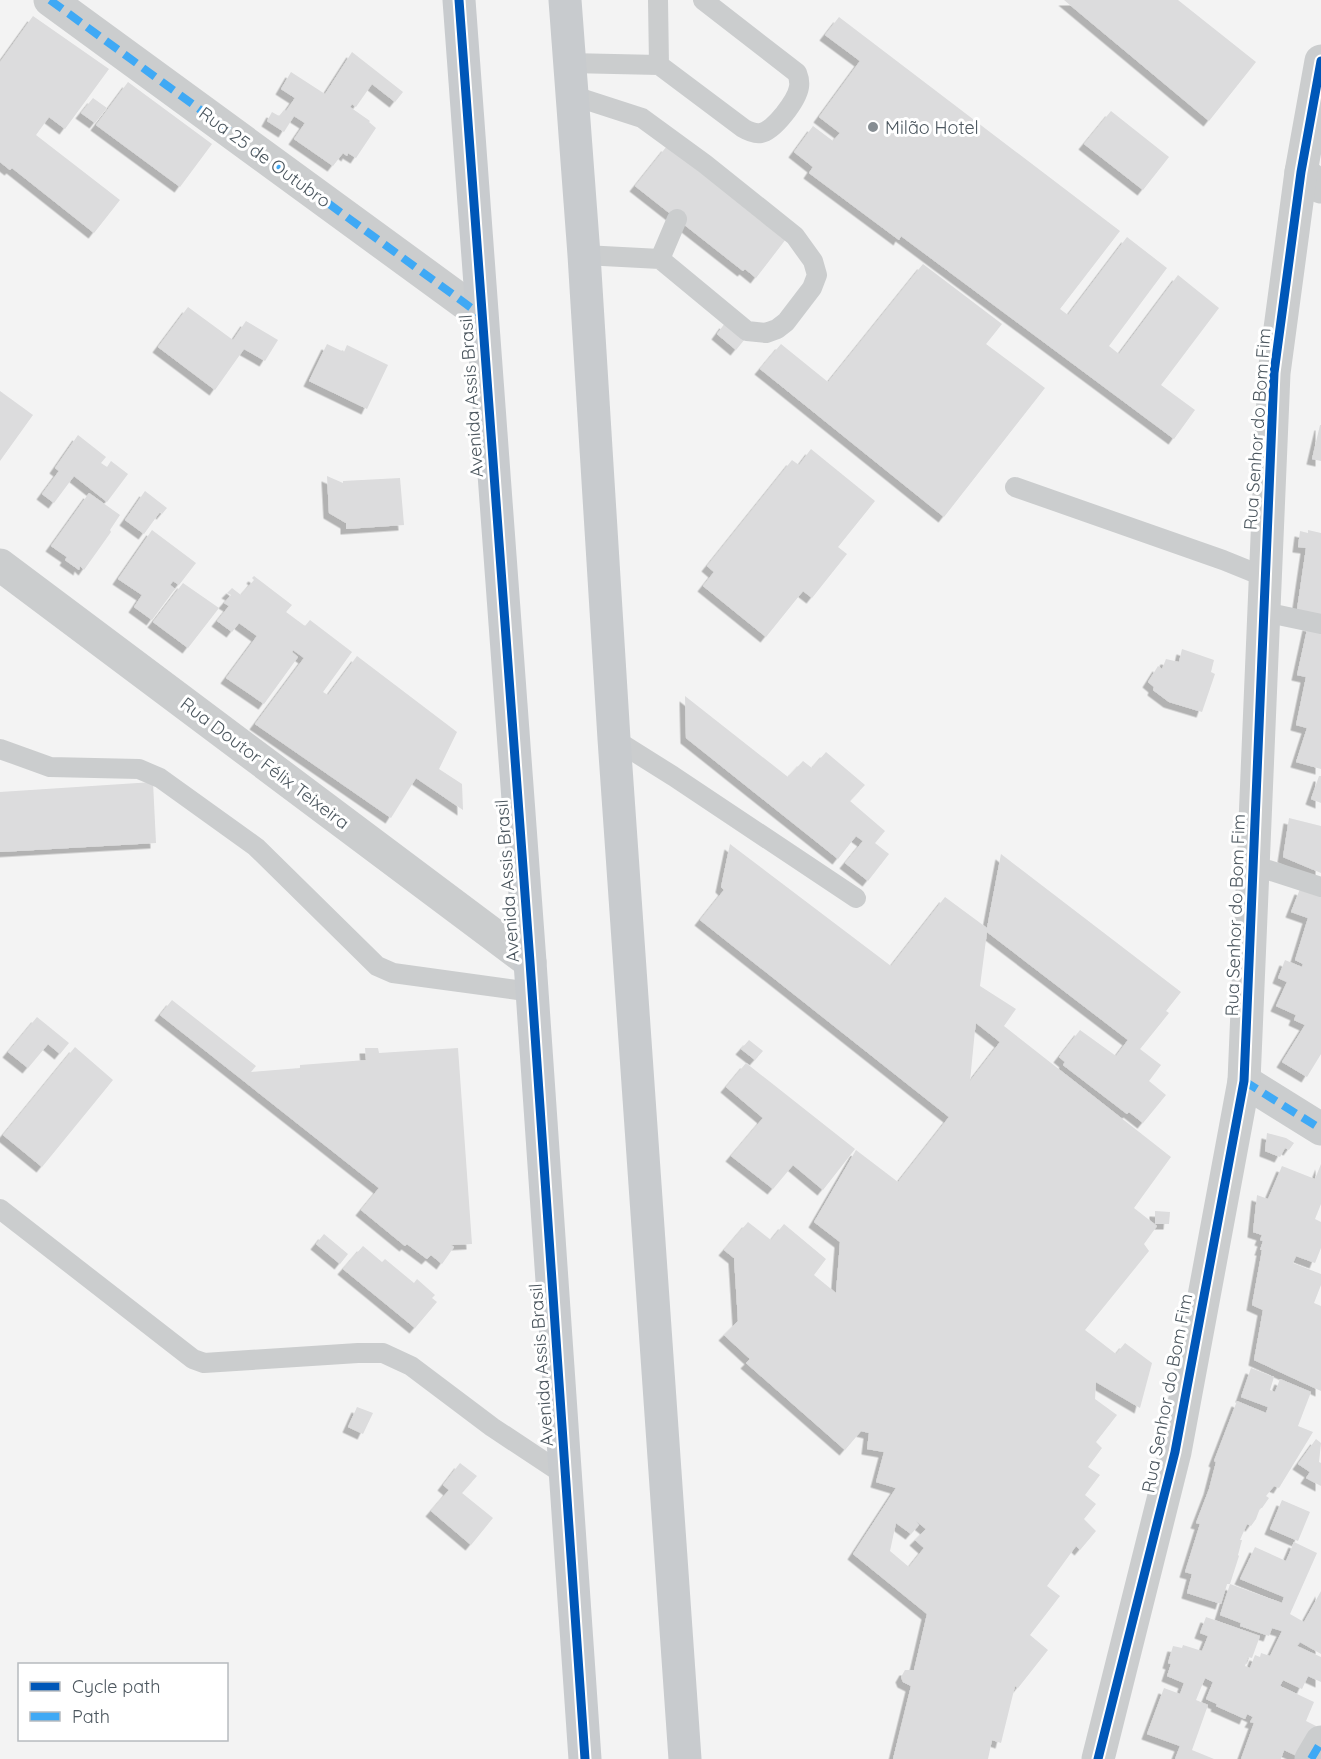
<svg xmlns="http://www.w3.org/2000/svg" width="1321" height="1759" font-family="Quicksand,sans-serif">
<style>
.building{fill:#dcdcdd;fill-rule:evenodd;filter:url(#shadow)}
.lines{fill:none;stroke-linecap:round;stroke-linejoin:round}
.service{stroke:#cbcdce;stroke-width:20}
.minor{stroke:#cbcdce;stroke-width:33}
.tertiary{stroke:#cbcdce;stroke-width:33}
.primary{stroke:#c8cbce;stroke-width:33}
.quiet{stroke:#3fa9f5;stroke-width:8;stroke-dasharray:15 8;stroke-linecap:butt}
.cycleway-casing{stroke:#fff;stroke-width:13}
.cycleway{stroke:#0057b8;stroke-width:9}
.poi-dot{fill:#868d92;stroke:#fff;stroke-width:2}
.labels{text-anchor:middle;dominant-baseline:central;stroke-width:6;stroke-linejoin:round;paint-order:stroke}
.poi-label{font-size:18px;fill:#4b565e;stroke:#fff;text-anchor:start}
.street-label{font-size:18px;fill:#4b565e;stroke:#fff}
</style>
<defs>
<filter id="shadow"><feDropShadow dx="-5.5" dy="5.5" stdDeviation="0" flood-color="#0004"/></filter>
</defs>
<rect width="100%" height="100%" fill="#f3f3f3"/>
<!-- building -->
<path class="building" d="M1064,0H1178L1256,62L1209,121Z
M33,16L109,69L65,129L49,117L36,135L120,200L94,233L12,168L10,170L0,162V62Z
M839,17L1120,231L1060,309L1068,315L1127,237L1167,268L1109,346L1119,354L1178,275L1219,308L1161,385L1195,410L1174,439L901,236L899,240L809,173L813,167L794,152L813,126L833,141L840,133L819,117L860,61L825,35Z
M352,52L403,92L395,102L372,84L356,107L352,104L350,107L370,121L369,122L376,128L356,158L348,153L347,156L343,153L333,166L294,139L305,123L294,116L284,132L267,121L272,112L279,116L284,110L286,111L295,98L281,89L291,72L325,94Z
M128,82L212,144L180,187L96,125Z
M93,98L107,108L95,123L81,113Z
M1111,111L1169,157L1143,190L1084,144Z
M667,146L786,239L756,278L745,269L743,271L635,186Z
M923,264L1002,324L986,344L1045,388L944,517L760,369L781,344L828,382Z
M188,307L233,340L246,321L278,340L265,361L244,349L215,390L158,347Z
M725,323L745,339L736,350L717,334Z
M327,344L344,352L347,345L388,365L367,409L309,381Z
M0,391L33,415L0,461Z
M1320,425H1321V461L1312,459Z
M78,435L106,457L101,463L107,467L111,461L128,474L107,502L74,476L54,503L42,494L59,471L55,468Z
M811,449L875,501L838,547L847,554L812,598L803,591L766,637L703,586L714,572L707,566L792,460L799,465Z
M327,476L343,483V481L400,478L404,525L346,529V523L329,513Z
M145,491L167,508L162,514L160,512L144,534L125,520Z
M89,493L120,515L110,530L111,532L84,570L80,566L79,570L65,560L67,557L51,546Z
M152,530L196,563L179,585L173,581L170,585L175,589L152,620L134,607L142,595L118,579Z
M1308,530L1321,533V622L1296,616L1306,548L1298,547L1300,531L1308,533Z
M254,576L292,605L286,612L305,626L310,620L352,652L323,692L328,695L357,656L457,732L439,769L462,784L463,810L416,778L391,818L255,724L304,658L293,650L292,652L298,657L264,704L226,678L257,636L239,623L232,632L217,621L229,606L224,603L231,595L227,593L232,588L241,595L254,580L252,578Z
M183,583L219,608L188,648L153,622Z
M1308,625L1321,628V769L1296,762L1307,728L1296,725L1306,677L1297,675Z
M1182,649L1214,660L1211,672L1215,674L1202,712L1169,702L1153,690L1154,687L1148,682L1158,666L1162,669L1166,659L1179,662Z
M685,696L788,777L803,761L812,768L826,752L865,785L850,801L885,831L875,843L889,854L868,881L845,863L863,841L856,836L838,859L686,738Z
M1319,776H1321V803L1311,799Z
M153,782L156,843L0,852V792Z
M1289,818L1321,826V873L1283,857Z
M730,844L891,966L945,897L987,928L1001,854L1181,992L1166,1011L1169,1013L1140,1049L1161,1065L1149,1081L1166,1095L1143,1123L1129,1112L1127,1114L1063,1065L1065,1062L1059,1057L1080,1030L1116,1056L1128,1040L987,932L980,986L1016,1009L1004,1026L1171,1157L1134,1208L1157,1226L1144,1244L1149,1251L1085,1330L1116,1354L1125,1343L1152,1363L1140,1408L1096,1382L1095,1399L1117,1415L1096,1442L1102,1448L1088,1467L1100,1475L1085,1495L1096,1504L1084,1519L1096,1531L1080,1550L1076,1546L1047,1586L1060,1596L1030,1635L1048,1650L1018,1688L1015,1686L1001,1743L992,1740L988,1759H893L911,1686L903,1682L901,1677L905,1670H914L927,1614L853,1554L896,1488L876,1482L884,1452L867,1449L869,1433L861,1431L845,1450L746,1363L750,1359L724,1335L738,1321L734,1258L724,1250L748,1222L771,1240L784,1224L826,1259L814,1275L836,1293L840,1242L814,1222L856,1150L898,1182L949,1117L700,920L724,890L721,887ZM976,1023L1000,1042L970,1081L975,1030ZM916,1521L926,1529L915,1540L924,1548L909,1567L890,1551L896,1523L911,1534L919,1525Z
M1300,889L1321,896V1054L1307,1077L1282,1062L1305,1025L1294,1020L1296,1015L1276,1006L1287,982L1278,978L1285,960L1302,967L1303,964L1295,960L1308,918L1291,912Z
M172,1000L256,1066L251,1072L300,1068V1065L366,1060L365,1048H378L379,1053L458,1048L472,1244L451,1245L454,1247L442,1264L431,1255L427,1259L407,1244L405,1246L361,1210L379,1188L160,1015Z
M37,1017L69,1043L60,1054L48,1044L28,1068L8,1052Z
M749,1040L763,1051L755,1060L741,1049Z
M75,1047L113,1080L42,1167L3,1135Z
M746,1063L855,1149L823,1190L793,1165L773,1189L731,1156L763,1118L726,1087Z
M1267,1133L1286,1138L1294,1143L1289,1150L1285,1148L1280,1157L1265,1151Z
M1321,1164V1204L1315,1219L1321,1222V1248L1315,1263L1296,1256L1293,1263L1321,1274V1285L1314,1303L1321,1306V1391L1254,1360L1263,1310L1252,1305L1262,1250H1260L1263,1241L1260,1240L1262,1235L1253,1232L1257,1195L1268,1199L1282,1166L1315,1179Z
M1155,1211L1170,1212L1169,1224H1155Z
M324,1234L348,1254L340,1264L316,1244Z
M363,1246L382,1262L385,1259L414,1283L417,1279L435,1295L432,1298L437,1302L415,1328L343,1269Z
M1251,1368L1274,1377L1270,1390L1275,1392L1280,1379L1311,1392L1298,1426L1313,1432L1279,1488L1274,1486L1266,1496L1269,1498L1262,1508H1260L1256,1519L1251,1526L1247,1524L1240,1540H1242L1238,1555L1239,1556L1230,1584H1227L1221,1604L1187,1593L1192,1574L1185,1572L1200,1524L1196,1523L1209,1489L1216,1462L1214,1461L1237,1401L1266,1413L1268,1407L1241,1397Z
M357,1407L373,1413L363,1434L348,1427Z
M1316,1439L1321,1443L1319,1462L1321,1463V1486L1306,1478L1310,1472L1298,1464Z
M460,1463L477,1476L462,1493L493,1518L471,1545L431,1511L449,1490L443,1485Z
M1282,1500L1310,1512L1298,1541L1270,1529Z
M1294,1542L1317,1553L1290,1614L1304,1622L1321,1591V1654L1300,1642L1297,1646L1321,1657V1682L1308,1676L1302,1689L1283,1680L1280,1686L1314,1702L1306,1721L1316,1726L1310,1745L1299,1757L1284,1750L1281,1759H1241L1254,1723L1250,1722L1253,1717L1247,1714L1245,1719L1216,1706L1217,1704L1206,1699L1213,1682L1205,1678L1196,1700L1208,1705L1192,1750L1214,1759H1175L1180,1746L1147,1734L1164,1688L1180,1694L1184,1683L1167,1676L1171,1664L1168,1663L1173,1646L1182,1648L1183,1645L1202,1651L1208,1636L1200,1633L1206,1617L1260,1636L1252,1658L1248,1657L1245,1666L1250,1668L1255,1655L1260,1657L1261,1653L1270,1656L1282,1631L1272,1628L1269,1636L1240,1626L1241,1623L1220,1615L1230,1584L1282,1603L1284,1597L1240,1579L1255,1547L1286,1561Z"/>
<g class="lines">
<!-- service -->
<path class="service" d="M658,0L659,65
M569,63L659,65L743,128C748,131 754,134 761,133C774,131 797,100 799,87C800,81 799,78 797,73L703,0
M571,95L642,118L705,164L795,236L813,261L817,275L812,288L786,322L777,329L766,333L747,331L660,259L584,255
M660,259L677,219
M1015,487L1223,560L1265,577
M1264,612L1321,624
M614,739L673,776L856,898
M0,749L50,767L139,769L160,778L256,847L377,966L393,973L532,992
M1253,865L1321,887
M0,1209L193,1359L204,1363L358,1353H383L411,1366L492,1427L566,1476"/>
<!-- minor -->
<path class="minor" d="M50,0L481,315
M1301,172L1321,187
M0,565L530,962
M1244,1081L1321,1129
M1311,1759L1321,1742"/>
<!-- tertiary -->
<path class="tertiary" d="M1098,1759L1175,1452L1244,1081L1274,373L1301,172L1321,61"/>
<!-- primary -->
<path class="primary" d="M459,0L530,962L585,1759
M565,0L584,255L614,739L685,1759"/>
<!-- quiet -->
<path class="quiet" d="M50,0L481,315
M1244,1081L1321,1129
M1311,1759L1321,1742"/>
<!-- cycleway casing -->
<g class="cycleway-casing">
<path id="cycleway" d="M459,0L530,962L585,1759
M1098,1759L1175,1452L1244,1081L1274,373L1301,172L1321,61"/>
</g>
<!-- cycleway -->
<use href="#cycleway" class="cycleway"/>
</g>
<!-- markers -->
<circle class="poi-dot" cx="873" cy="127" r="6"/>
<g class="labels">
<!-- poi labels -->
<g class="poi-label">
<text x="885" y="127">Milão Hotel</text>
</g>
<!-- street labels -->
<g class="street-label">
<text transform="translate(265 157) rotate(36)">Rua 25 de Outubro</text>
<text transform="translate(471 396) rotate(-94)">Avenida Assis Brasil</text>
<text transform="translate(1257 429) rotate(-86)">Rua Senhor do Bom Fim</text>
<text transform="translate(265 763) rotate(37)">Rua Doutor Félix Teixeira</text>
<text transform="translate(507 881) rotate(-94)">Avenida Assis Brasil</text>
<text transform="translate(1235 915) rotate(-88)">Rua Senhor do Bom Fim</text>
<text transform="translate(541 1365) rotate(-94)">Avenida Assis Brasil</text>
<text transform="translate(1167 1393) rotate(-79)">Rua Senhor do Bom Fim</text>
</g>
</g>
<!-- legend -->
<rect x="18" y="1663" width="210" height="78" fill="#ffffff" stroke="#b7bbbf" stroke-width="1.5"/>
<rect x="30" y="1682" width="30" height="9" fill="#0057b8" stroke="#b7bbbf" stroke-width="1.5"/>
<text x="72" y="1693" font-size="18" fill="#4b565e">Cycle path</text>
<rect x="30" y="1712" width="30" height="9" fill="#3fa9f5" stroke="#b7bbbf" stroke-width="1.5"/>
<text x="72" y="1723" font-size="18" fill="#4b565e">Path</text>
</svg>
